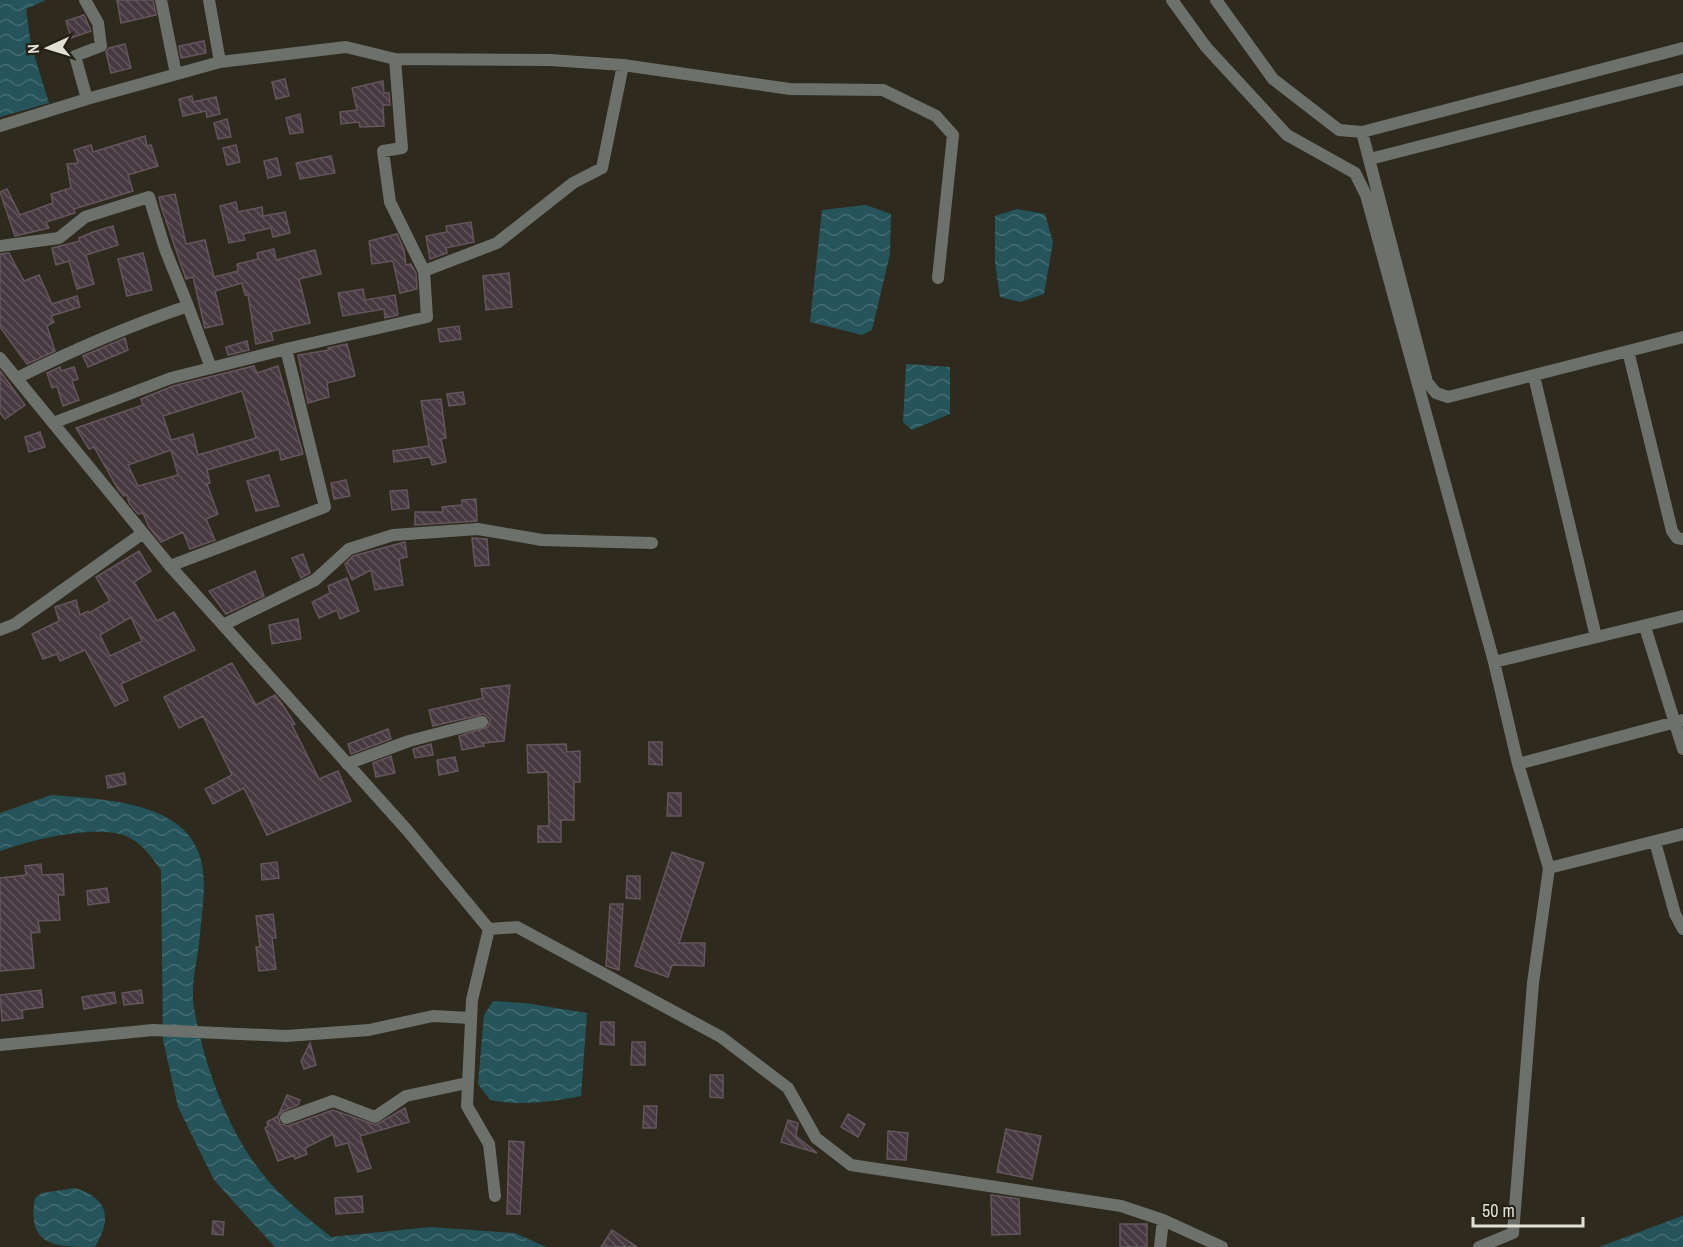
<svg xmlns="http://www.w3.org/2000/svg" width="1683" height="1247" font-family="'Archivo Narrow',sans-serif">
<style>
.water{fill:url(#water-waves)}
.building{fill:url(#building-back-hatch);stroke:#65565d;stroke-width:1.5;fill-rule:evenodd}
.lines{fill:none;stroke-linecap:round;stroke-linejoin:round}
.street{stroke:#6d716b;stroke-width:12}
</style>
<defs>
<pattern id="water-waves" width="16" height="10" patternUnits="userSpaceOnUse" patternTransform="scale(1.5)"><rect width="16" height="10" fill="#25545b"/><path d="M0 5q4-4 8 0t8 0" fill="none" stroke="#446c72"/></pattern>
<pattern id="building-back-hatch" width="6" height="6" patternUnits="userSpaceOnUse" patternTransform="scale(1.5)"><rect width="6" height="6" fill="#473940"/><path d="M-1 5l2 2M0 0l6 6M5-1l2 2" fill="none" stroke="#61555b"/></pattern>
</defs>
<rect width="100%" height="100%" fill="#2e2a1d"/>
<!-- water -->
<path class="water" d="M0,0H46L26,9L31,45L49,103L0,117Z
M866,205L891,214L890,254L872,330L862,335L810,322L822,210Z
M1017,209L1045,214L1053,242L1044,294L1020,302L1000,297L995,263V216Z
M906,364L950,367V414L912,430L903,422Z
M51,795C97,799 176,800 197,849C209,875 202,908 200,935C198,957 190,986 194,1008C204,1064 226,1127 261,1172C280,1197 307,1217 331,1237L431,1227L515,1233L546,1247H275L214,1180L178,1107L163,1040L161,870C150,855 139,839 120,834C88,826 30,840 0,851V813Z
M493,1001L525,1003L587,1013L581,1096C551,1102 520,1106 490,1100L478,1084L484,1015Z
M75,1188C109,1199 112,1218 95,1247C56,1247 26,1247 35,1198L42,1193Z
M1683,1215V1247H1599L1682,1216Z"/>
<!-- building -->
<path class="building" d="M117,0H153L156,15L121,23Z
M84,15L91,31L71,38L66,21Z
M204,41L206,53L181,58L179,46Z
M125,44L131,68L111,73L106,52L109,48Z
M285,79L289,96L276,99L272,82Z
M383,81L384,93H389L390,105H383L384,126L360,127L359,122L341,124L340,112L357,110L352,88Z
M192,96L193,102L216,97L220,114L207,117L206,111L183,116L179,99Z
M300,114L303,132L290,134L286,118Z
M227,119L231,137L218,139L214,123Z
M145,136L147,146L151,145L158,166L128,175L133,191L74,209L75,213L46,222L49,228L15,236L0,192L7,189L20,215L53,203L51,194L71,188L67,164L78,163L74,150L91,145L93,152Z
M236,145L240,162L227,165L223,148Z
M331,156L335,173L300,179L296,163Z
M277,158L281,175L268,178L264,161Z
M175,194L186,244L205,240L214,277L238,271L237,264L258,259L257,253L274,249L276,260L315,250L321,274L299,279L310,323L271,332L273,340L256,344L248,295H245L242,283L215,291L223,324L205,328L193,277L186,279L161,206L159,197Z
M236,202L238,212L262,207L263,216L285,212L290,233L273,237L271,228L243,234L245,240L229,243L220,206Z
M471,222L474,242L446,248L447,253L430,259L426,236L447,232L446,226Z
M113,226L118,245L86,255L94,284L77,289L69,261L56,265L52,248L80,241L79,238L93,232Z
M397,234L404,250L406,265L411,264L416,273L417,289L400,293L393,261L372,264L369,241Z
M9,253L24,281L39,275L52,304L77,296L80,307L51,316L54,322L47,326L55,351L27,364L0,327V254Z
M143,253L152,290L127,296L118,259Z
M509,273L512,307L486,310L483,276Z
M363,289L365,300L395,295L398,315L385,318L384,309L343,316L338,293Z
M459,326L461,339L440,342L438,329Z
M125,338L128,350L88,367L83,356Z
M247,341L249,350L228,355L226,347Z
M347,344L355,376L327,383L329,397L308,403L298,355L329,350L328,348Z
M254,366L257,373L278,366L303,454L281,460L279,449L207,470L210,483L207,484L218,514L206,519L215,540L190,549L183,532L161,542L149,527L143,513L138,514L129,503L127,495L124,496L118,489L94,447L89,449L76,428L143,405L141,399L173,386ZM242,391L256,438L198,455L193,434L171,440L163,416ZM171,450L178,475L138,486L128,465Z
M60,367L61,371L74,367L78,379L72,381L79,400L63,406L57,386L52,388L47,373Z
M0,371L25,405L5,419L0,413Z
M463,392L465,404L449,406L447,394Z
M441,399L446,438L441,439L446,462L432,465L430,457L394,462L393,451L429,446L421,401Z
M40,432L45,447L29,452L25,437Z
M269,475L279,506L256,511L247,481Z
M346,480L350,496L334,499L331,483Z
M407,490L409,508L392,510L390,491Z
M476,499L477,521L415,525V512H443L442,507L462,505V500Z
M472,538L487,539L489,565L475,566Z
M405,542L407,557L399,559L403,585L375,590L371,570L352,580L345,564L353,556Z
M139,551L151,571L134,582L157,621L174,612L195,650L121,684L128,700L115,706L85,650L60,661L57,654L43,659L32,634L59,621L55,607L76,600L80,615L88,611L89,613L110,601L96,577ZM131,617L142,641L110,656L100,635Z
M303,554L310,573L301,578L292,558Z
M255,571L264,596L226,614L209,591Z
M347,578L359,611L340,619L337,610L319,618L312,602L330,593L328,586Z
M298,619L301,639L272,644L269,625Z
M232,663L256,705L275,695L282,704L295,724L292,725L319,779L338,771L351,801L267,835L244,788L213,804L205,789L232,775L203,716L179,728L164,697Z
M510,685L504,741L483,743L484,746L462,750L459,736L488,727L490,719L484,714L433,726L429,710L483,698L481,689Z
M388,729L391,739L351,754L348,744Z
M649,742H662V765L649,764Z
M431,744L433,755L415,758L413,749Z
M566,744L567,752L580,751V782H574V820H561V842H538V826H549L548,772L528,773L527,745Z
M391,756L395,773L376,777L373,763Z
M455,757L458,771L439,775L437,760Z
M124,773L126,784L108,788L106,776Z
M668,793H681V816H667Z
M672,852L704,863L679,943H705L704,966L672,965L668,977L635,966Z
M277,862L279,878L262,880L261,864Z
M41,864L42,875L63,874L64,895H58L60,920L38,921L40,932L31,933L34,968L0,971V878L26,875L25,866Z
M627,876H640V899L626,898Z
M107,888L109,902L88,905L87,891Z
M610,904H623L619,970L606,966Z
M273,914L276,938H272L276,969L259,971L256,947H260L256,916Z
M41,990L43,1007L22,1010L23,1018L2,1021L0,995Z
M141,990L143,1003L124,1005L122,993Z
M114,992L116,1003L84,1009L82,997Z
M601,1022H614V1045L600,1044Z
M632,1042H645V1065H631Z
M310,1043L316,1065L304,1069L301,1061Z
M710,1075H723V1098L710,1097Z
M287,1095L300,1100L298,1105L283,1111L278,1116Z
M644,1106H657L656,1128H643Z
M405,1108L409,1122L360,1136L371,1168L358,1172L348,1143L336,1146L333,1134L305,1148L307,1154L295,1159L294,1155L278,1161L265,1128L268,1126L267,1122L278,1116L280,1124L288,1126L333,1110L376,1125Z
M848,1114L865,1124L858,1137L841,1127Z
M788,1120L798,1123L796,1136L817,1153L781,1142Z
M1006,1129L1041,1136L1032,1179L997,1172Z
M888,1131L908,1133L906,1160L887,1159Z
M509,1141L524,1142L520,1214H507Z
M991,1195L1019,1199L1020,1234L992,1235Z
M362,1196L363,1212L336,1214L335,1198Z
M213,1221L224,1222L223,1235L212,1234Z
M1120,1224H1147V1247H1120Z
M612,1230L637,1247H601Z"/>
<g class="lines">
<!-- street -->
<path class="street" d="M85,0L98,23L101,46L75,56L87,99
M161,0L176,74
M209,0L220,62
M1172,0L1206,47L1287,135L1355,173L1366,195L1494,662L1518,764L1549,868L1683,834
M1216,0L1273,79L1339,130L1362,132L1683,48
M395,59L402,148L383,151L390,202L424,271
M623,65L790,89L883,90L936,116L953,135L938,278
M0,126L87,99L220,62L346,47L395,59L550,60L623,65L602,168L573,183L497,243L424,271L427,317L286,349L325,507L170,566
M1362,132L1427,382L1436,393L1448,397L1683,337
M1370,159L1683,79
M0,246L59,238L85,217L149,197L165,249L188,306
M1628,351L1672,531L1677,538L1683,539
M0,358L170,566L407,830L489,929L517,927L721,1037L788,1088L816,1138L851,1165L1121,1206L1163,1220L1222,1247
M1534,376L1596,637
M17,378C73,350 128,326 188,306L211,368
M53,423L171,378L286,349
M223,625L315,580L349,549L393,535L478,529L542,540L652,543
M1645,627L1683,749
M0,630L15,624L143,533
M1494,662L1683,616
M347,764L409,741L482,722
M1518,764L1683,720
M1655,842L1675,914L1683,929
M489,929L472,1000L467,1106L489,1144L495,1196
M0,1045L153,1030L286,1036L369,1030L433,1016L471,1018
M286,1118L333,1101L375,1117L406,1096L467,1083
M1160,1247L1163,1220
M1479,1247L1513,1233L1533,983L1549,868"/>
</g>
<!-- north arrow -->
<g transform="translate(48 48) rotate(266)" stroke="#242114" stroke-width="4.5" paint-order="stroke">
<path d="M0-4.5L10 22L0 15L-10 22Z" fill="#e1dfd6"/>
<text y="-9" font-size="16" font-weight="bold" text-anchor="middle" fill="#e1dfd6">N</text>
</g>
<!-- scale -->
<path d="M1473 1217v9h110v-9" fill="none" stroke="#e1dfd6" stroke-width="3"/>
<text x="1482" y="1217" font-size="18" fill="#e1dfd6" stroke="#242114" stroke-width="4.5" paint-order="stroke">50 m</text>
</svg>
